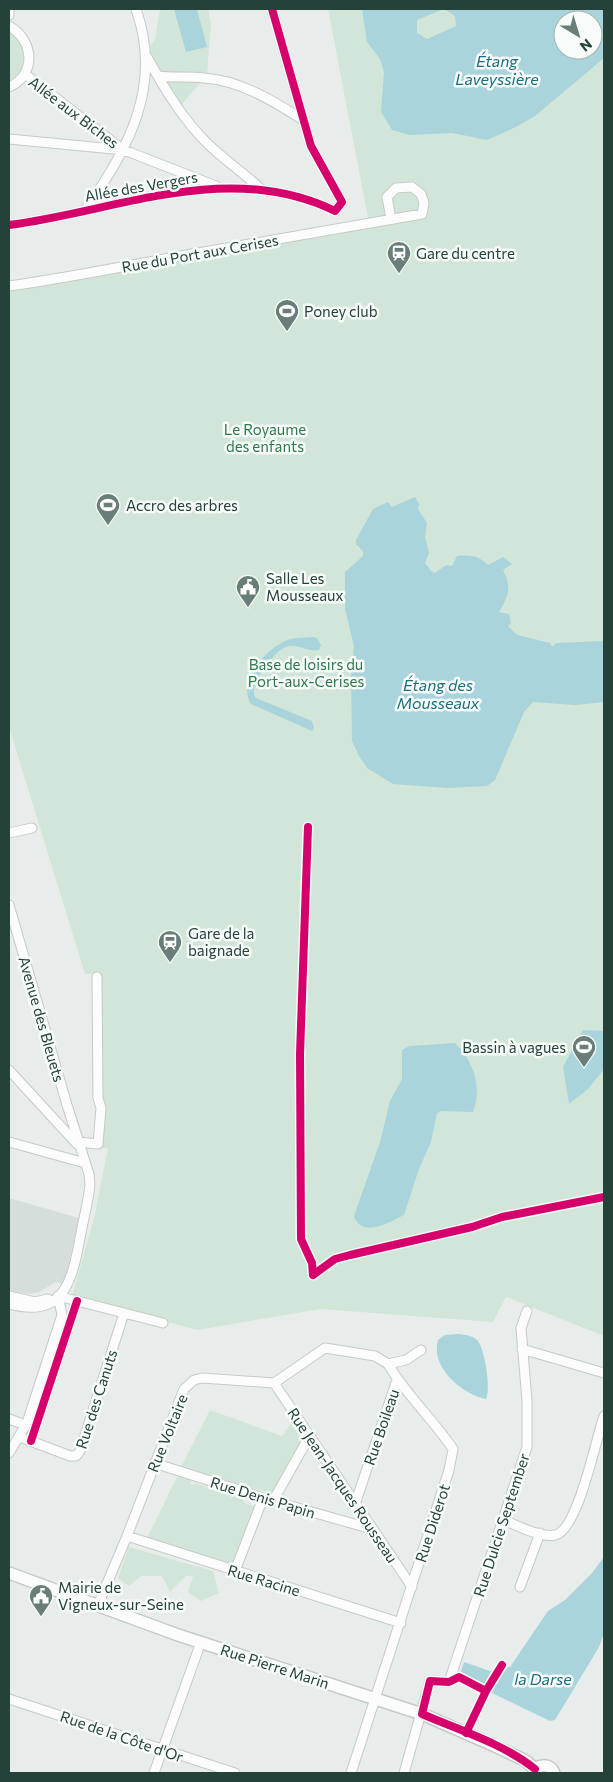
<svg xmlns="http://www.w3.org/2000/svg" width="613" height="1782" font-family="Commissioner,sans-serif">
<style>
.built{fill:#d6dedb}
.green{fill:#d1e6d8;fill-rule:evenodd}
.water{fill:#a9d4db;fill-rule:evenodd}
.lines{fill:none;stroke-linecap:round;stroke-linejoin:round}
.minor-casing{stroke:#c5cac8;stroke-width:11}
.tertiary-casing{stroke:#c5cac8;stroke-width:14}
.minor{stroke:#fcfcfc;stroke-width:9}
.tertiary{stroke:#fcfcfc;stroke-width:11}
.cycleway-casing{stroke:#f7fbf9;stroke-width:11}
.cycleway{stroke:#d6006c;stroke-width:8}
.labels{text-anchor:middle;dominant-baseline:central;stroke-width:5;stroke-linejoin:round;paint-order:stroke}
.street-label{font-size:15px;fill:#24423a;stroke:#f7fbf9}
.poi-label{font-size:15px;fill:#24423a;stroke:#f7fbf9;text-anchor:start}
.park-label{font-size:15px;fill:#2d7a4b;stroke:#f7fbf9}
.water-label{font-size:16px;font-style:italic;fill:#1c6f80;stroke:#f7fbf9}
</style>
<rect width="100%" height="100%" fill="#e8edeb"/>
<!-- built -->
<path class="built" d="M9,1198L79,1218L64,1284L56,1282L39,1292L29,1294L9,1291Z"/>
<!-- green -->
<path class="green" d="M160,9H208L211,23L207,75L178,109L145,54L155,39Z
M328,9H604V1336L506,1297L493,1322L321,1309L197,1330L72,1296L94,1218L108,1148H100L103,1101L100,974H85L9,727V282L369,223ZM563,20H593V50H563Z
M9,30C13,34 18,37 21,41C32,54 23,76 9,82Z
M210,1410L282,1436L294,1420L304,1436L272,1494L253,1488V1491L181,1467Z
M178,1475L191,1479V1485L197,1484L243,1499L244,1503L257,1507L236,1565L171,1548L168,1544L147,1538Z
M129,1547L213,1571L219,1593L201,1601L188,1592L193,1576H186L170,1592L162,1576H141L129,1586L118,1578Z"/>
<!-- water -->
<path class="water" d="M174,9H197L207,47L186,52Z
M362,9H604V58L535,116L516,127L487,140L452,133L410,135L392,130L381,112L384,72L380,59L367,42ZM444,9L455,16L456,26L427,39L417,33V20ZM563,20H593V50H563Z
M415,497L419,504L418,509L427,523L425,537L429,553L425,563L431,571L435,573L446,565L452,566L457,556C471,555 477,555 488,565L503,557L512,564L503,570C512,589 509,594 499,612L509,614L511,623L508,626L517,635L550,643L552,647L556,643L604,641V702L575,705L533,702L524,712L495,780L487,786L448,788L393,784L367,768L359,756L352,741L351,676L354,646L345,609V572L363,556V551L356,544V540L373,509L388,502L392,507Z
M313,637L317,638L321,645L319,650C308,652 298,644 288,646C275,649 246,687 256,698L312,721L314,728L312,731L251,704C237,681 264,651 285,641C293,637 304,638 313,637Z
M583,1030L604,1031V1069L588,1089L569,1104L563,1067Z
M455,1043C473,1060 483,1088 473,1112L442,1111L437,1113L431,1142L419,1169L404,1215C390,1222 361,1239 354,1216L380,1142L390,1101L402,1079V1050L409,1046Z
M458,1334C465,1335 471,1335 477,1340C485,1348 491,1389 486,1399C462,1394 430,1367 438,1340L445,1335Z
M604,1557V1633L599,1647L555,1720L550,1721L459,1677L464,1662L490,1671L510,1667L548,1611L565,1600L592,1573Z"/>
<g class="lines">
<!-- minor casing -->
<g class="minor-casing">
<path id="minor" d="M9,15V9
M9,26C34,40 37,75 9,87
M147,57C164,88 183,120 209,145C226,161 245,174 262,190
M25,74L122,149
M158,76C173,78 188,76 204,78C239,80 274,101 303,120
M9,139L124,150L216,186
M85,210C129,149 163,85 136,9
M9,225C118,211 228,159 335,211L342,202L311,146L272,9
M9,286C74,277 139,263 204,252C276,239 349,227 422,214L424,203L421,194L412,187L396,188L387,197L391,219
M9,833L32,828
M9,905L67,1105L89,1174L90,1185C88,1203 83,1221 80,1238C72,1282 63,1319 9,1304
M9,1070L77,1144
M9,1142L85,1163
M78,1142L98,1144L101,1108L98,1098L97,977
M9,1296L35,1302L48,1299
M58,1296L163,1323
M522,1349L604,1373
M274,1383L412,1587
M9,1419L20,1423
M20,1437L70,1456H76L80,1451L124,1313
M31,1441L77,1301
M9,1453L27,1423L62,1315L58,1296
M154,1463L273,1501L372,1529
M273,1501L309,1437
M355,1504L397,1380
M503,1520C517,1525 540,1538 555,1535C578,1531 596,1438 604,1416
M127,1536L401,1623
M235,1571L263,1498
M520,1587L540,1533
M98,1605L127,1536L184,1389L194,1380L202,1378L274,1383L325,1348L375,1356L388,1364L406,1360L421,1350
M9,1699L235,1773
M154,1773L201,1642
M351,1773L449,1470L453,1449C432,1418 407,1396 388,1364
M404,1773L430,1681L449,1682L527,1447V1401L521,1328L527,1311"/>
</g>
<!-- tertiary casing -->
<g class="tertiary-casing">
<path id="tertiary" d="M9,1573L178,1635L422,1714L495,1746L526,1761L535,1769
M534,1773L538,1767C545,1764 551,1766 554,1773"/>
</g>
<!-- minor -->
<use href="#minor" class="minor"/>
<!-- tertiary -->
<use href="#tertiary" class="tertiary"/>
<!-- cycleway casing -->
<g class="cycleway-casing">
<path id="cycleway" d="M9,225C118,211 228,159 335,211L342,202L311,146L272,9
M308,827L300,1054L301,1239L312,1263L313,1275
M313,1275L335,1259L350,1255L472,1227L502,1217L604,1197
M31,1441L77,1301
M486,1691L459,1677L449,1682L430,1681L422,1714C459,1730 504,1744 535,1769
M466,1733L486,1691L502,1665"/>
</g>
<!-- cycleway -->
<use href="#cycleway" class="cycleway"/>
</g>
<!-- icons -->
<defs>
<g id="station-pin" transform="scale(1.25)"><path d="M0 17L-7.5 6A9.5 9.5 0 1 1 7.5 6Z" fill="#697e78" stroke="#f7fbf9"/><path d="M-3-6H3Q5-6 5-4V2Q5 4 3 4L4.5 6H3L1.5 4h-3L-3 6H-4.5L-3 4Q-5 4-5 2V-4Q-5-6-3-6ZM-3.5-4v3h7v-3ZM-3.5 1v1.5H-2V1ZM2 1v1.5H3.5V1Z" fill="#fff"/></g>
<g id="stadium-pin" transform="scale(1.25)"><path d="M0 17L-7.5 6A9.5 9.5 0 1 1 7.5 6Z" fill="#697e78" stroke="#f7fbf9"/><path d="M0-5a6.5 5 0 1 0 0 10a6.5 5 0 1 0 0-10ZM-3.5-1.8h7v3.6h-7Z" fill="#fff"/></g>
<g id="civic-pin" transform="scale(1.25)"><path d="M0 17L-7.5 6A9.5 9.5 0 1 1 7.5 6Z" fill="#697e78" stroke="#f7fbf9"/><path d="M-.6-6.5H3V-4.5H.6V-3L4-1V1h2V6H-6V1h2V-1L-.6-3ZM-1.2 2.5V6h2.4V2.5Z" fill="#fff"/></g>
</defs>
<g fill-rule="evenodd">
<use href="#station-pin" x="399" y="253"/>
<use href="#stadium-pin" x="287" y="311"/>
<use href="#stadium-pin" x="108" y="505"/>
<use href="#civic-pin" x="248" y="587"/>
<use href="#station-pin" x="170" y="942"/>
<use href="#stadium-pin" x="584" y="1047"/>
<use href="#civic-pin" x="41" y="1596"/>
</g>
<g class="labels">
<!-- street labels -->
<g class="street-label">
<text transform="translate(74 112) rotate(37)">Allée aux Biches</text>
<text transform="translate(141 186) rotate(-10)">Allée des Vergers</text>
<text transform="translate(200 253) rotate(-10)">Rue du Port aux Cerises</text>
<text transform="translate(42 1019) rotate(74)">Avenue des Bleuets</text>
<text transform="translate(96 1399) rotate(-72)">Rue des Canuts</text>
<text transform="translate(381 1427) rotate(-71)">Rue Boileau</text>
<text transform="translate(167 1433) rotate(-68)">Rue Voltaire</text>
<text transform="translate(343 1485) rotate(56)">Rue Jean-Jacques Rousseau</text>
<text transform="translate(263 1497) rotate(17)">Rue Denis Papin</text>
<text transform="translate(432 1523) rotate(-72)">Rue Diderot</text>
<text transform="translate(501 1525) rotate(-72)">Rue Dulcie September</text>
<text transform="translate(264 1580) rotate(17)">Rue Racine</text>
<text transform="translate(275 1666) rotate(18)">Rue Pierre Marin</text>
<text transform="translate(122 1736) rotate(19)">Rue de la Côte d'Or</text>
</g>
<!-- poi labels -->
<g class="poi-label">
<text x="416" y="253">Gare du centre</text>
<text x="304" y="311">Poney club</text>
<text x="126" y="505">Accro des arbres</text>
<text x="266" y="578">Salle Les<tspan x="266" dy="17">Mousseaux</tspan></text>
<text x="188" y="933">Gare de la<tspan x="188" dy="17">baignade</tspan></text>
<text x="566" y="1047" text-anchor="end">Bassin à vagues</text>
<text x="58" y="1587">Mairie de<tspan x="58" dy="17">Vigneux-sur-Seine</tspan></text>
</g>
<!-- park labels -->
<g class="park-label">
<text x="265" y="429">Le Royaume<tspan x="265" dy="17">des enfants</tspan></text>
<text x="306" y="664">Base de loisirs du<tspan x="306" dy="17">Port-aux-Cerises</tspan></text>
</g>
<!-- water labels -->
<g class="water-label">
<text x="497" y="60">Étang<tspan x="497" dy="18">Laveyssière</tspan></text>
<text x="438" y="684">Étang des<tspan x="438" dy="18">Mousseaux</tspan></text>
<text x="543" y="1678">la Darse</text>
</g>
</g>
<!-- border -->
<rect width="613" height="1782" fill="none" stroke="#24423a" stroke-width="20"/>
<!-- north arrow -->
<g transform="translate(578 35) rotate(142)"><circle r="24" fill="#f7fbf9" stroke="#a3b1ad"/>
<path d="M0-4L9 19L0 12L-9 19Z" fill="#697e78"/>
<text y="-8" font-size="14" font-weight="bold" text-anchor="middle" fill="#24423a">N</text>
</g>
</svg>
